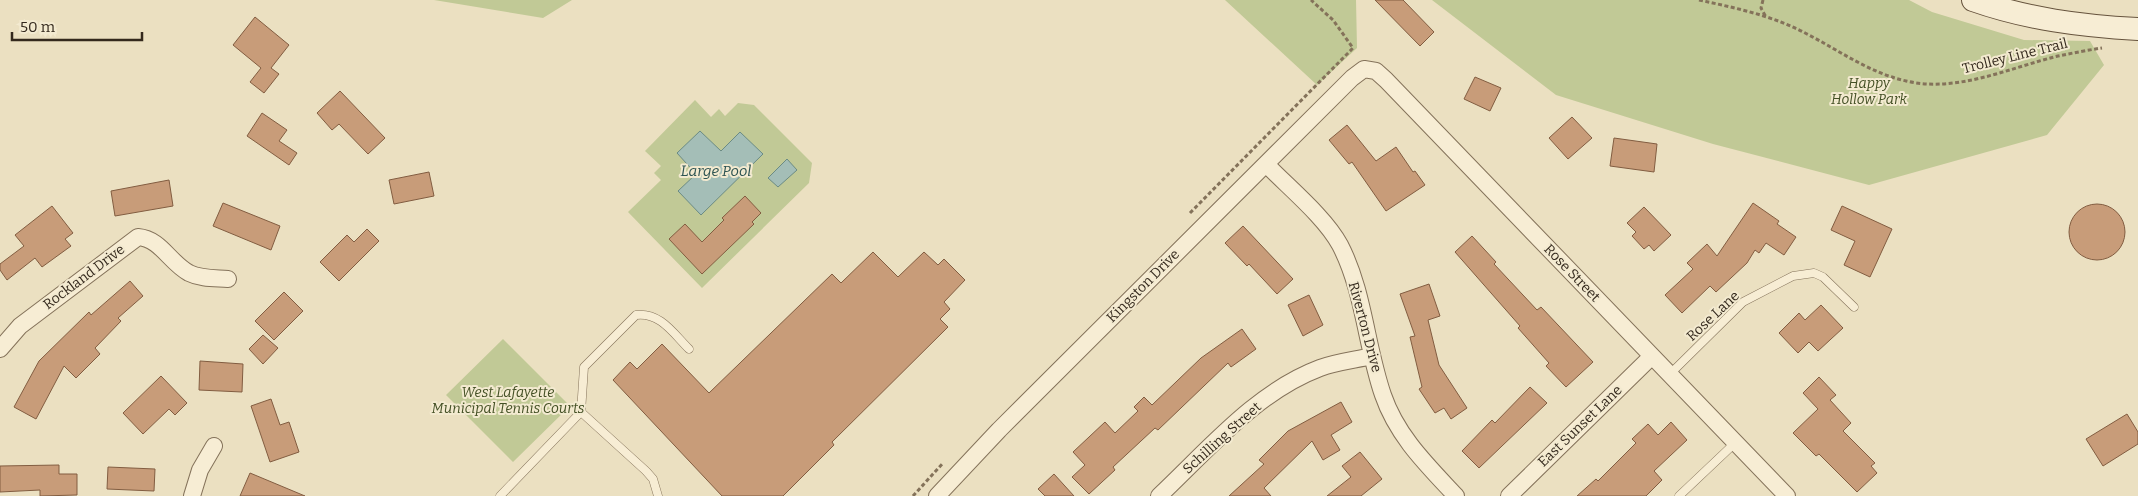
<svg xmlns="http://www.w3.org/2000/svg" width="2138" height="496" font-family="Bitter,serif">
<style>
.green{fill:#c1c996}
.water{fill:#a4beb7;stroke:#6b8b84}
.building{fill:#c89c79;stroke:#825d41}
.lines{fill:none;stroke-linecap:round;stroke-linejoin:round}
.service-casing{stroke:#84725a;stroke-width:9}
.minor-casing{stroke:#84725a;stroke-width:18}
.secondary-casing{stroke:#66533d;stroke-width:24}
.path{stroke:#84725a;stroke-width:3;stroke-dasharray:4 2.5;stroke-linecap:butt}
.service{stroke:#f7edd4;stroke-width:8}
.minor{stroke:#f7edd4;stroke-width:16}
.secondary{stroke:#f7edd4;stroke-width:22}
.labels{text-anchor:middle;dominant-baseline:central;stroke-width:4;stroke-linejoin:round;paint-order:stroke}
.street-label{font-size:14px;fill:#34291d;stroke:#f3ead0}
.park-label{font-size:14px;font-style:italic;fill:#445025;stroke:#f3ead0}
.water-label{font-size:15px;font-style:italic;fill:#2d5352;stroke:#f3ead0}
</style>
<rect width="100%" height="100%" fill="#ebe0c1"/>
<!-- green -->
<path class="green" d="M434,0H572L543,18Z
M1225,0H1356L1357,48L1317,85Z
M1432,0H1909L1932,12L2024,40L2090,41L2104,65L2047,135L1869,185L1713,144L1556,95Z
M695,100L711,117L719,109L725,116L738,103L754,105L812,163L809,183L702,288L628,212L661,180L654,173L661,166L645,151Z
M503,339L570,406L513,462L446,395Z"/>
<!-- water -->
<path class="water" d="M700,131L721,151L740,132L763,154L701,215L678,191L696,174L677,153Z
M787,159L797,170L778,187L768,178Z"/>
<!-- building -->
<path class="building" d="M1375,0H1403L1434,32L1420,46Z
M255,17L289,45L271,68L279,74L264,93L250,82L261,68L233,45Z
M1475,77L1501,88L1490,111L1464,99Z
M340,91L385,138L368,154L339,124L332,130L317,113Z
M262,113L287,130L279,141L297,153L289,165L247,136Z
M1572,117L1592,138L1568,159L1549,138Z
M1347,125L1376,161L1396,147L1413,172L1415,171L1425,185L1386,211L1352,162L1349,164L1329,140Z
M1614,138L1657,144L1654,172L1610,166Z
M429,172L434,196L394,204L389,180Z
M169,180L173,206L115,216L111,191Z
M745,196L761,213L752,222L754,224L702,274L669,239L685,224L702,242L724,220L722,218Z
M223,203L280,226L271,250L213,226Z
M1753,203L1779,221L1777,224L1796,237L1784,255L1766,243L1759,253L1755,250L1747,263L1716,292L1710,286L1682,313L1665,295L1693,269L1687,263L1707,244L1717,256Z
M2069 232a28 28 0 1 1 56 0a28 28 0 1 1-56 0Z
M52,206L73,233L65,239L71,246L42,267L35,258L7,280L0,270V264L24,246L15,235Z
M1842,206L1892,229L1870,277L1844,265L1855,241L1831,230Z
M1644,207L1671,235L1654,251L1649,245L1644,249L1632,236L1636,232L1627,223Z
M1243,226L1293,279L1277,294L1249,264L1247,266L1225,243Z
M367,229L379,241L339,281L320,262L347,235L354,242Z
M1472,236L1496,262L1494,264L1537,310L1541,307L1593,362L1566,387L1546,366L1549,363L1518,328L1520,326L1455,252Z
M873,252L898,277L924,252L938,265L944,259L965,280L944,302L950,309L940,319L948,327L832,442L834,445L783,496H722L613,380L630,362L637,369L662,344L709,393L832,274L841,283Z
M130,281L143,296L118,318L121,321L95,348L100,354L76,378L64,366L36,419L14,407L39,361L89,312L91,315Z
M1429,284L1440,316L1428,320L1439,365L1467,408L1451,419L1444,408L1435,413L1419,389L1422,387L1410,337L1415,336L1400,294Z
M284,292L303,311L274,340L255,321Z
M1309,295L1323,325L1303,336L1288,305Z
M1821,305L1843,328L1818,351L1809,342L1798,353L1779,333L1799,313L1805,320Z
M1242,329L1256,349L1231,367L1228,363L1158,430L1155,428L1113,467L1115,470L1089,494L1072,477L1085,465L1073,452L1105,422L1115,433L1138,411L1134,407L1144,397L1152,405L1201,358Z
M263,335L278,348L263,364L249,349Z
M200,361L243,364L242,392L199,390Z
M161,376L187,403L175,415L169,409L143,434L123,413Z
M1819,377L1836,395L1830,400L1851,423L1843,431L1875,463L1871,466L1877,473L1857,492L1819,454L1816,456L1793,433L1818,409L1803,393Z
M1530,387L1547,403L1479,468L1462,451L1492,420L1495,423Z
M271,399L280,425L289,422L299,452L270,462L251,406Z
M1341,402L1352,422L1331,435L1340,450L1323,460L1312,441L1264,488L1271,496H1229L1264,464L1259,460L1288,431Z
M2127,414L2138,432V444L2103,466L2086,439Z
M1671,422L1687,440L1654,471L1662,480L1646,496H1577L1596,479L1598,481L1636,443L1632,439L1648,424L1658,435Z
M1360,452L1382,479L1361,496H1327L1351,477L1342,466Z
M59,465V474H77V495L40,496V490L0,492V466Z
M108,467L155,469L154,491L107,489Z
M250,473L305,496H240Z
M1054,474L1074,496H1045L1038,489Z"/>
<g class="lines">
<!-- service casing -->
<g class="service-casing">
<path id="service" d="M1669,375L1743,302L1793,276L1814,273L1823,277L1854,307
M581,412L584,367L636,315C660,312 673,333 689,349
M500,496L581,412L646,471L653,479L658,496
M1679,496L1735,443"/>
</g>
<!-- minor casing -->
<g class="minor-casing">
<path id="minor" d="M1266,164C1288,187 1325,217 1340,245C1364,291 1366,346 1383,395C1397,436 1427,465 1456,496
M0,349L20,326L138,237C161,239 169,262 189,273C201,279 215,278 228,279
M192,496L200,470L214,446
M937,496L999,430L1352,78L1364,69L1376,71L1386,80L1787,496
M1159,496C1208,450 1256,392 1320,368C1336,362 1355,360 1372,356
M1509,496L1651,357"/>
</g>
<!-- secondary casing -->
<g class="secondary-casing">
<path id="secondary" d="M1973,0C2027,19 2081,26 2138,29"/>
</g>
<!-- path -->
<path class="path" d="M1699,0C1736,8 1774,16 1807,34C1840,51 1870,73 1906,81C1957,93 2009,68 2058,56C2073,53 2088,50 2102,48
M1763,0L1761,8L1766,17
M1190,213L1353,48L1333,20L1311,0
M913,496L943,463"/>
<!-- service -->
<use href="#service" class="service"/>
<!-- minor -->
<use href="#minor" class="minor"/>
<!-- secondary -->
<use href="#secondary" class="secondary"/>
</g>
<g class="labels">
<!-- street labels -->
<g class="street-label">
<text transform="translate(2015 56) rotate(-14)">Trolley Line Trail</text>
<text transform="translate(1572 273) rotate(46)">Rose Street</text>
<text transform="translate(84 277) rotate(-37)">Rockland Drive</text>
<text transform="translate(1143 286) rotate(-45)">Kingston Drive</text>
<text transform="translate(1713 316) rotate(-43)">Rose Lane</text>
<text transform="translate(1365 327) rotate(75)">Riverton Drive</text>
<text transform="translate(1580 426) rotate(-44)">East Sunset Lane</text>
<text transform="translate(1222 438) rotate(-42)">Schilling Street</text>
</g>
<!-- park labels -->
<g class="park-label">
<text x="1869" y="83">Happy<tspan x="1869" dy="16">Hollow Park</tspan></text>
<text x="508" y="392">West Lafayette<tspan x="508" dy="16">Municipal Tennis Courts</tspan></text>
</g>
<!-- water labels -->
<g class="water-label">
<text x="716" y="171">Large Pool</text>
</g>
</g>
<!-- scale -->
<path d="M12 32v8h130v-8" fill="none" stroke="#34291d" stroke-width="2.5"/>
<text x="20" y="32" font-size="15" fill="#34291d" stroke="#f3ead0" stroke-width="4" paint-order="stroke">50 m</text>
</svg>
